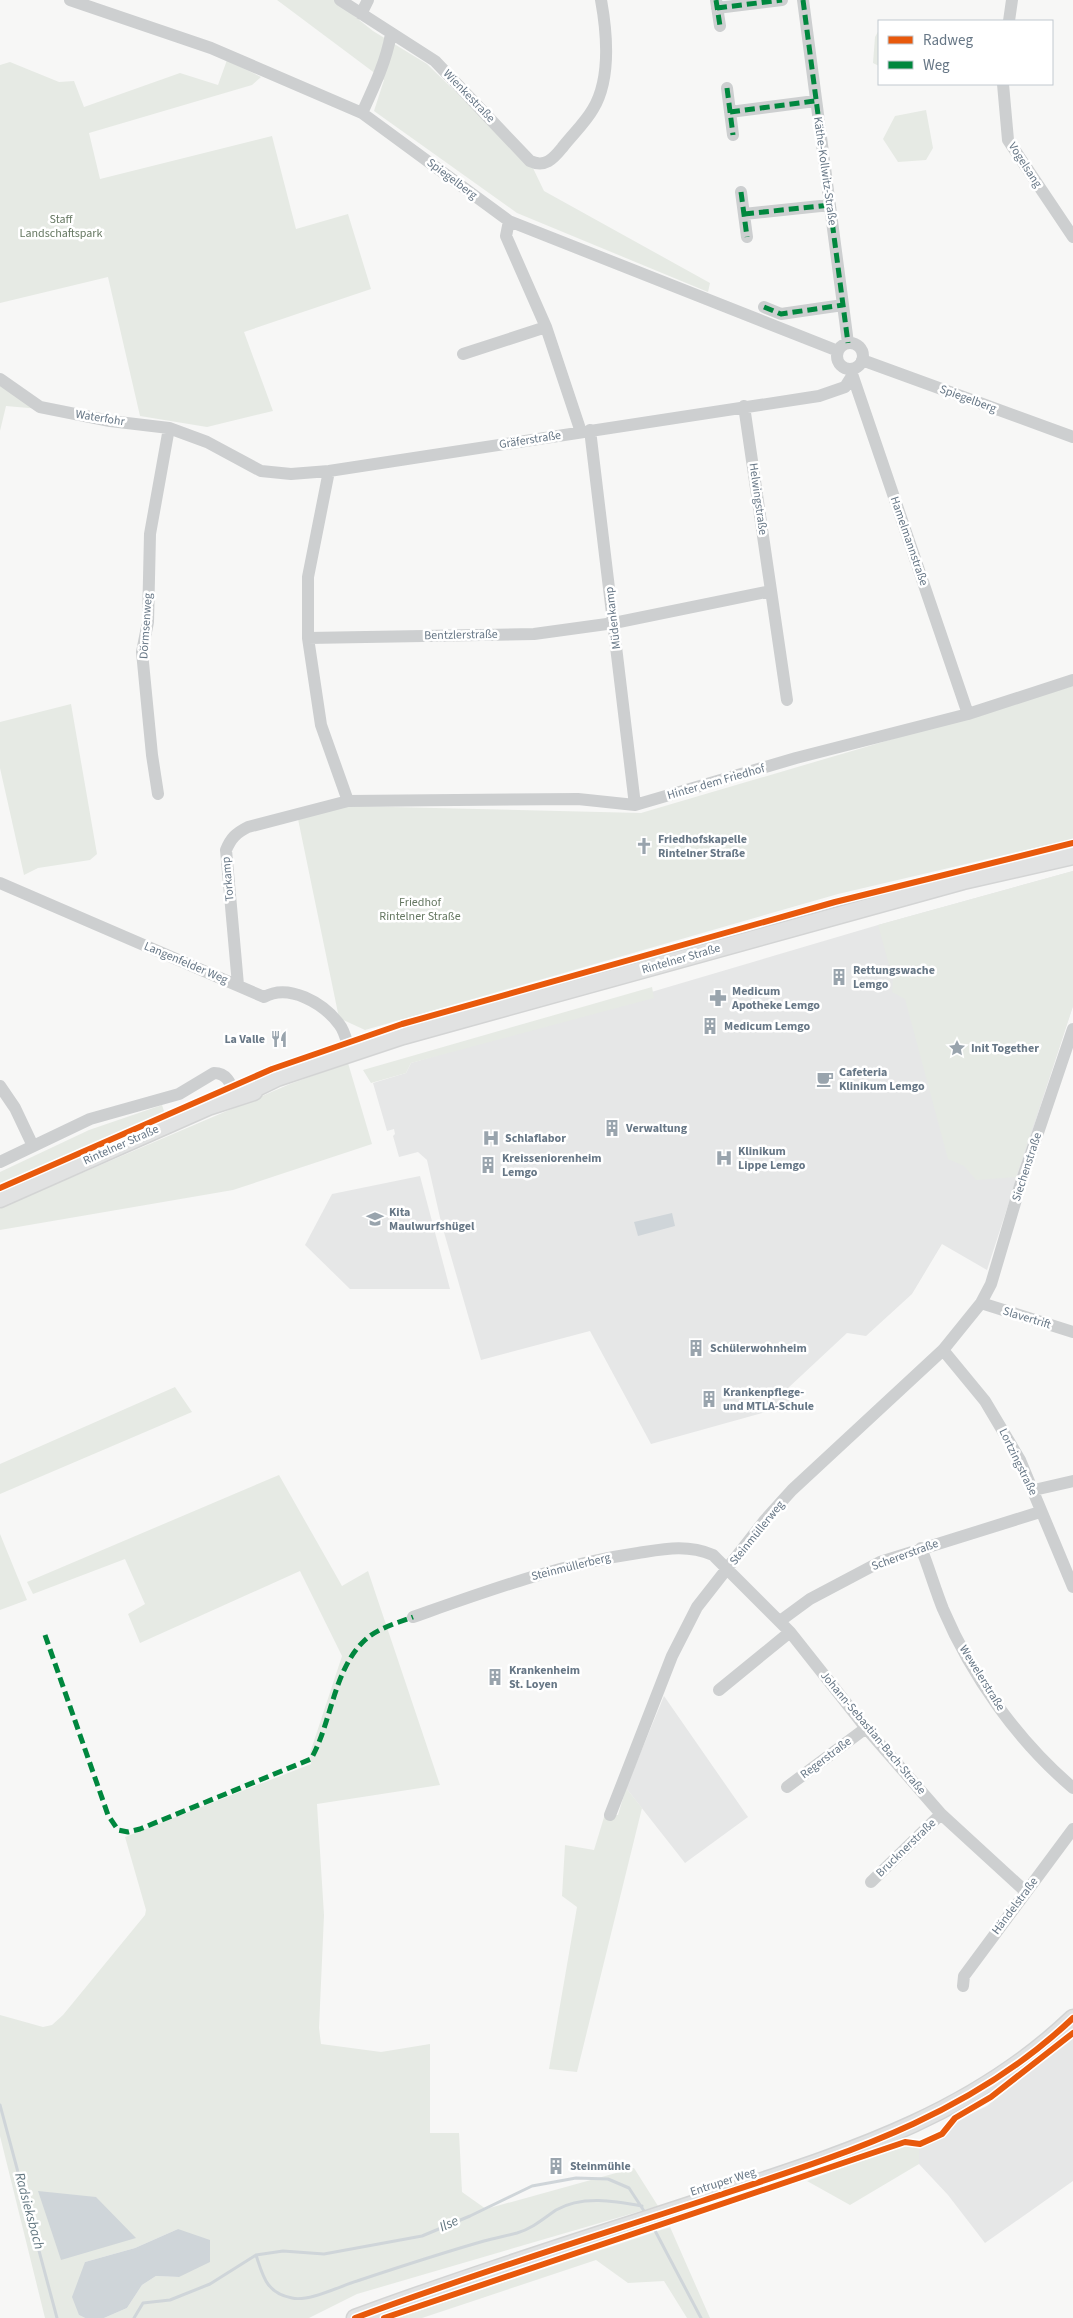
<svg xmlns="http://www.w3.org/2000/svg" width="1073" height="2318" font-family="'Source Sans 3',sans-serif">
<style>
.built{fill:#e6e7e7}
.green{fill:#e6eae4}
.water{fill:#cfd5d9}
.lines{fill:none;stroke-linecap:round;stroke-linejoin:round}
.stream{stroke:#cfd5d9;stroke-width:3}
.major-casing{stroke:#d3d4d4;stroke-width:19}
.minor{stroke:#cdcfd0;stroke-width:12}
.major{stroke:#e1e2e2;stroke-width:16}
.quiet{stroke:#00873e;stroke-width:5;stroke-dasharray:10 5;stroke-linecap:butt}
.cycleway-casing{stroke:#fff;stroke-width:9}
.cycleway{stroke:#e8590c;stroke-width:6}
.labels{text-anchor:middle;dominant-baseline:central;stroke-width:5;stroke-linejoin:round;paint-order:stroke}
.street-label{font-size:12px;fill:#677786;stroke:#fff}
.park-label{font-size:12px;fill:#667862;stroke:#fff}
.poi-label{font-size:12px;font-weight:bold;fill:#677786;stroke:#fff;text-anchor:start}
.water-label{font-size:14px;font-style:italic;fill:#637781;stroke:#fff}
</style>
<rect width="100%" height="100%" fill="#f7f7f6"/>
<!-- built -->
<path class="built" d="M1073,871V1006L987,1270L942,1244L912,1294L866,1336L847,1333L787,1389L791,1405L651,1444L590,1331L481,1360L441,1222L427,1160L418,1152L399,1157L393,1136L395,1134L394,1129L387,1131L373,1083L406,1073L411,1063L878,925Z
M420,1176L450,1289H350L305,1245L332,1194Z
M664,1696L748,1817L685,1863L626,1788Z
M1073,2037V2181L985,2243L948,2195L919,2164V2148L946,2135L958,2120L987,2106Z"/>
<!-- green -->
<path class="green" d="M277,0H334L373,31L427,64L532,166L544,191L710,283L708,292L517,213L374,111L384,80Z
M879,30V66L873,63L875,37Z
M227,60L261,77L252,85L89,133L100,179L272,136L296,229L348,214L371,289L244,332L273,411L207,427L140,416L108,277L0,303V65L10,62L59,82L74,81L84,107L180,73L218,85Z
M926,110L933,148L926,160L898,162L883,139L895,116Z
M0,383L40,409L6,406L0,431Z
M1073,686V839L838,894L365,1030L339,1018L298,819L349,806L641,813Z
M71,704L97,854L90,860L38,868L24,875L0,768V722Z
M1073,871V1006L1016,1177L976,1180L964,1166L948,1159L905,999L892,992L893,980L878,925Z
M652,987L654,998L411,1063L406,1073L371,1083L363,1070Z
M348,1063L372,1144L233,1190L0,1230V1208L290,1084Z
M162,1105L165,1114L0,1187V1172L89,1130Z
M175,1387L192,1412L0,1494V1464Z
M279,1475L342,1586L368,1571L440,1785L317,1804L324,1915L319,2028L321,2044L381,2052L430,2044V2133H459L462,2192L486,2209L634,2168L658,2206L357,2294L309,2318H104L127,2308L142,2285L156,2276L179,2277L178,2229L135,2248L85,2262L79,2315L85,2318H45L0,2136V2015L43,2027L52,2025L63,2015L145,1915L146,1910L125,1837L311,1764L310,1753L342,1656L300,1571L140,1643L128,1614L145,1604L125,1559L33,1594L27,1582Z
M0,1534L27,1600L0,1610Z
M626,1788L642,1808L577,2072L549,2069L577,1907L562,1896L565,1845L594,1850L605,1814L618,1815Z
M908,2143L919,2148V2164L850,2205L807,2181Z
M670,2227L710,2318H687L664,2281L628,2283L596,2260L422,2318H397Z"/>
<!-- water -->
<path class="water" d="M672,1213L675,1226L638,1236L634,1222Z
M38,2191L96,2197L136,2238L61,2260Z
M178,2229L210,2240V2262L179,2277L156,2276L142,2285L127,2308L104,2318H85L79,2315L72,2297L85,2262L135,2248Z"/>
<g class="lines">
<!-- stream -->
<path class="stream" d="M0,2105L57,2318
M651,2223L701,2318
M256,2255C263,2276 266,2293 292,2298C309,2302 340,2286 357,2281C399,2267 442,2253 484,2241C495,2238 506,2236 517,2233C533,2228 543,2219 556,2210C582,2195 615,2201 642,2206
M134,2318L143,2303L170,2300L210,2284L256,2255L283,2251L324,2254L422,2236L470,2216L532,2186L576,2178L608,2179L629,2188L646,2214"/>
<!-- major casing -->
<g class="major-casing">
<path id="major" d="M244,1094L277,1078L403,1036L963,881L1073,856
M0,1199L208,1107L254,1092
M355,2318C470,2275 587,2239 702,2201C837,2156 967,2119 1073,2018"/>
</g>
<!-- minor -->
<path class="minor" d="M70,0L211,48L362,113L509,221L838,351
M340,0L435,61L530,161C545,168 553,159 562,148C572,135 585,123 593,109C611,79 607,33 601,0
M716,0L720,26
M803,0L848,343
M717,8L782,0
M361,14L368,0
M1009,21L1012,0
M1003,84L1008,140L1073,237
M727,88L733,135
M730,112L815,101
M362,113C374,87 386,62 391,34
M741,192L747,237
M744,214L830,205
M509,221L506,236L546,327L581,432
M764,307L781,314L843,305
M837 356a13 13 0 1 1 26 0a13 13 0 1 1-26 0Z
M463,354L546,327
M862,360L1073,437
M851,371L968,714
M0,379L40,407L110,421L169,428L207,442L261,471L291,474L329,471L819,396L845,387L852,376
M744,406L787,700
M590,430L635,805
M329,471L308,577V638L321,725L348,801
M308,638L534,634L614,623L771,591
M158,794L152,755L142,652L148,622L150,534L169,428
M0,883L264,997C289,983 323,1003 339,1024C345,1031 347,1043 350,1052
M238,985L226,850C231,838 236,833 248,827L348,801L578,799L635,805L796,758L968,714L1073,680
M0,1086L15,1108L33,1146
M0,1162L90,1119L179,1094L214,1073C228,1073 231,1085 236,1097
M981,1303L1073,1332
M943,1350L985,1401L1020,1460L1073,1587
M1034,1490L1073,1481
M921,1548C929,1568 935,1589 943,1609C972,1677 1017,1740 1073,1788
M413,1617C487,1591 560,1564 638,1553C664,1549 687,1544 713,1555L790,1632L866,1728L941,1814L1025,1891
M780,1621L810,1599L880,1562L1040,1512
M719,1690L790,1632
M787,1787L866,1728
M610,1815L672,1656L697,1607L765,1520L792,1490L943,1350L981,1303L991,1284L1020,1186L1073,1029
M871,1882L941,1814
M963,1986L964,1976L1073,1829"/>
<!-- major -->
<use href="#major" class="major"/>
<!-- quiet -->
<path class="quiet" d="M716,0L720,26
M803,0L848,343
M717,8L782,0
M727,88L733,135
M730,112L815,101
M741,192L747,237
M744,214L830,205
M764,307L781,314L843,305
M45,1635L108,1815L118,1830L128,1832L140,1829L311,1759C332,1722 333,1670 365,1640C378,1628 397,1623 413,1617"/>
<!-- cycleway casing -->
<g class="cycleway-casing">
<path id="cycleway" d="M0,1188L272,1069L402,1024L835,902L1073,843
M355,2318C470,2275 587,2239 702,2201C837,2156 967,2119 1073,2018
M384,2318L905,2142L920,2144L942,2134L955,2118L991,2097L1073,2033"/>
</g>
<!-- cycleway -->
<use href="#cycleway" class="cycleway"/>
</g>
<!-- icons -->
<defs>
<g id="church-bare" transform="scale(1.35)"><path d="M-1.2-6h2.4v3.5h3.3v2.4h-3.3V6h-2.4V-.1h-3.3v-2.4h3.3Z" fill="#99a4ad" stroke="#fff" stroke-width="2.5" paint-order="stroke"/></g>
<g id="building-bare" transform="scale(1.35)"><path d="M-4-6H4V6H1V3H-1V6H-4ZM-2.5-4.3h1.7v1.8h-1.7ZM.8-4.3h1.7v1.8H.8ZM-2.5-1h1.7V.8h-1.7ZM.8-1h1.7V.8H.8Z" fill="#99a4ad" stroke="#fff" stroke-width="2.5" paint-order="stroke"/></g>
<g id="pharmacy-bare" transform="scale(1.35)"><path d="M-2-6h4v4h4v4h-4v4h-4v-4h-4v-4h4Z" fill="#99a4ad" stroke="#fff" stroke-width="2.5" paint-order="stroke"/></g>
<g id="restaurant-bare" transform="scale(1.35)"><path d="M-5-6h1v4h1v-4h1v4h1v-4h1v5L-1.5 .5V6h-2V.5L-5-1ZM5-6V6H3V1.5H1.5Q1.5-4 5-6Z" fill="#99a4ad" stroke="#fff" stroke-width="2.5" paint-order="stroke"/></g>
<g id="sight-bare" transform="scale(1.35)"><path d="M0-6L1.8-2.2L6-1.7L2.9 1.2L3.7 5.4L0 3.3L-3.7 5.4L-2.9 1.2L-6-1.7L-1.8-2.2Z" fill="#99a4ad" stroke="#fff" stroke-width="2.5" paint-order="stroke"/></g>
<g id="cafe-bare" transform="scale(1.35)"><path d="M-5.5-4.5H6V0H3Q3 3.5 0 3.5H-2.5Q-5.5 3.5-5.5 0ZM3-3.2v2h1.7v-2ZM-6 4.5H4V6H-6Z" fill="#99a4ad" stroke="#fff" stroke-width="2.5" paint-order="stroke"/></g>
<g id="hospital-bare" transform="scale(1.35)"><path d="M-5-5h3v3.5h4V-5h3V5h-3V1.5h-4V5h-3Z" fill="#99a4ad" stroke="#fff" stroke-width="2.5" paint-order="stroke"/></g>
<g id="school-bare" transform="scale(1.35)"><path d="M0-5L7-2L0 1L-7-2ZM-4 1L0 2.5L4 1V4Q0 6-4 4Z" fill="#99a4ad" stroke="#fff" stroke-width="2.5" paint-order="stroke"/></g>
</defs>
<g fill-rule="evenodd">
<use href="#church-bare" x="644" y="846"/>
<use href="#building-bare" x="839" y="977"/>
<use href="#pharmacy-bare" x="718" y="998"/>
<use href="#building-bare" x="710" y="1026"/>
<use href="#restaurant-bare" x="279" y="1039"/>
<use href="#sight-bare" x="957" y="1048"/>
<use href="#cafe-bare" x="825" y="1079"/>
<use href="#building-bare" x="612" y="1128"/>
<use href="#hospital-bare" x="491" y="1138"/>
<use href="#hospital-bare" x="724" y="1158"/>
<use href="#building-bare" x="488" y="1165"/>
<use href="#school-bare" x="375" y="1219"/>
<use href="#building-bare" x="696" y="1348"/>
<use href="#building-bare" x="709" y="1399"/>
<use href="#building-bare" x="495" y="1677"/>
<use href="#building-bare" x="556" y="2166"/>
</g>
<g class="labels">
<!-- street labels -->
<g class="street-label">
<text transform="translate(469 96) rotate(46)">Wienkestraße</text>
<text transform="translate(1025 165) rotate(57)">Vogelsang</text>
<text transform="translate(825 171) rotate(82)">Käthe-Kollwitz-Straße</text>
<text transform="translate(452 179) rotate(37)">Spiegelberg</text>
<text transform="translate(968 399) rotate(20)">Spiegelberg</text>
<text transform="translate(100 418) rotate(9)">Waterfohr</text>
<text transform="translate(530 440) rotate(-9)">Gräferstraße</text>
<text transform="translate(758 499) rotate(82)">Helwingstraße</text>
<text transform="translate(909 541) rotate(71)">Hamelmannstraße</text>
<text transform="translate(613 618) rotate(-97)">Müdenkamp</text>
<text transform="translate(146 626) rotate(-86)">Dörmsenweg</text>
<text transform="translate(461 635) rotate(-1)">Bentzlerstraße</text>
<text transform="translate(716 782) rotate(-16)">Hinter dem Friedhof</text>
<text transform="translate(228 879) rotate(-95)">Torkamp</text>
<text transform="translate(681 959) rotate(-16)">Rintelner Straße</text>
<text transform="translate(186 963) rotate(23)">Langenfelder Weg</text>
<text transform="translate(121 1145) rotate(-24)">Rintelner Straße</text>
<text transform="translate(1027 1167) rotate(-72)">Siechenstraße</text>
<text transform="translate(1027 1318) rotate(17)">Slavertrift</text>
<text transform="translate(1018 1462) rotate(64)">Lortzingstraße</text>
<text transform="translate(757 1533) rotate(-51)">Steinmüllerweg</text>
<text transform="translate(905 1555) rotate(-20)">Schererstraße</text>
<text transform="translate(571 1567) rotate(-14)">Steinmüllerberg</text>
<text transform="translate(982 1678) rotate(58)">Wewelerstraße</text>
<text transform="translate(873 1733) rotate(50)">Johann-Sebastian-Bach-Straße</text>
<text transform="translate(826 1758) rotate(-37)">Regerstraße</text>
<text transform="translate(906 1848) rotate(-44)">Brucknerstraße</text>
<text transform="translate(1015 1906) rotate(-53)">Händelstraße</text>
<text transform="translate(723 2182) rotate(-18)">Entruper Weg</text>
</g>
<!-- park labels -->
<g class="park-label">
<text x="61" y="219">Staff<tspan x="61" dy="14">Landschaftspark</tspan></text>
<text x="420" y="902">Friedhof<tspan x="420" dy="14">Rintelner Straße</tspan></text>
</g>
<!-- poi labels -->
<g class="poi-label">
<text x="658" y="839">Friedhofskapelle<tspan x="658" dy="14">Rintelner Straße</tspan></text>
<text x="853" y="970">Rettungswache<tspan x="853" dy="14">Lemgo</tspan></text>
<text x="732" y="991">Medicum<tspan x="732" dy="14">Apotheke Lemgo</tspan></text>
<text x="724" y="1026">Medicum Lemgo</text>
<text x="265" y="1039" text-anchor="end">La Valle</text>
<text x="971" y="1048">Init Together</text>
<text x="839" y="1072">Cafeteria<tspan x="839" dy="14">Klinikum Lemgo</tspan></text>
<text x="626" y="1128">Verwaltung</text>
<text x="505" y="1138">Schlaflabor</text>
<text x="738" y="1151">Klinikum<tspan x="738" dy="14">Lippe Lemgo</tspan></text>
<text x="502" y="1158">Kreisseniorenheim<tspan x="502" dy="14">Lemgo</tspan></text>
<text x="389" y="1212">Kita<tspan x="389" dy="14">Maulwurfshügel</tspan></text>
<text x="710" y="1348">Schülerwohnheim</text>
<text x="723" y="1392">Krankenpflege-<tspan x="723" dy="14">und MTLA-Schule</tspan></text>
<text x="509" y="1670">Krankenheim<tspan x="509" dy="14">St. Loyen</tspan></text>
<text x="570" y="2166">Steinmühle</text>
</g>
<!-- water labels -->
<g class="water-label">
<text transform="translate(29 2211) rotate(75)">Radsieksbach</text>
<text transform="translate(449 2224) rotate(-25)">Ilse</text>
</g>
</g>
<!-- legend -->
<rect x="878" y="20" width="175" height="65" fill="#ffffff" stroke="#c2c9cf"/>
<rect x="888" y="36" width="25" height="8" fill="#e8590c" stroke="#c2c9cf"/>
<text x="923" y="45" font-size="15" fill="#677786">Radweg</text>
<rect x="888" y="61" width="25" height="8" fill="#00873e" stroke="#c2c9cf"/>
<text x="923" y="70" font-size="15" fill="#677786">Weg</text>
</svg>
